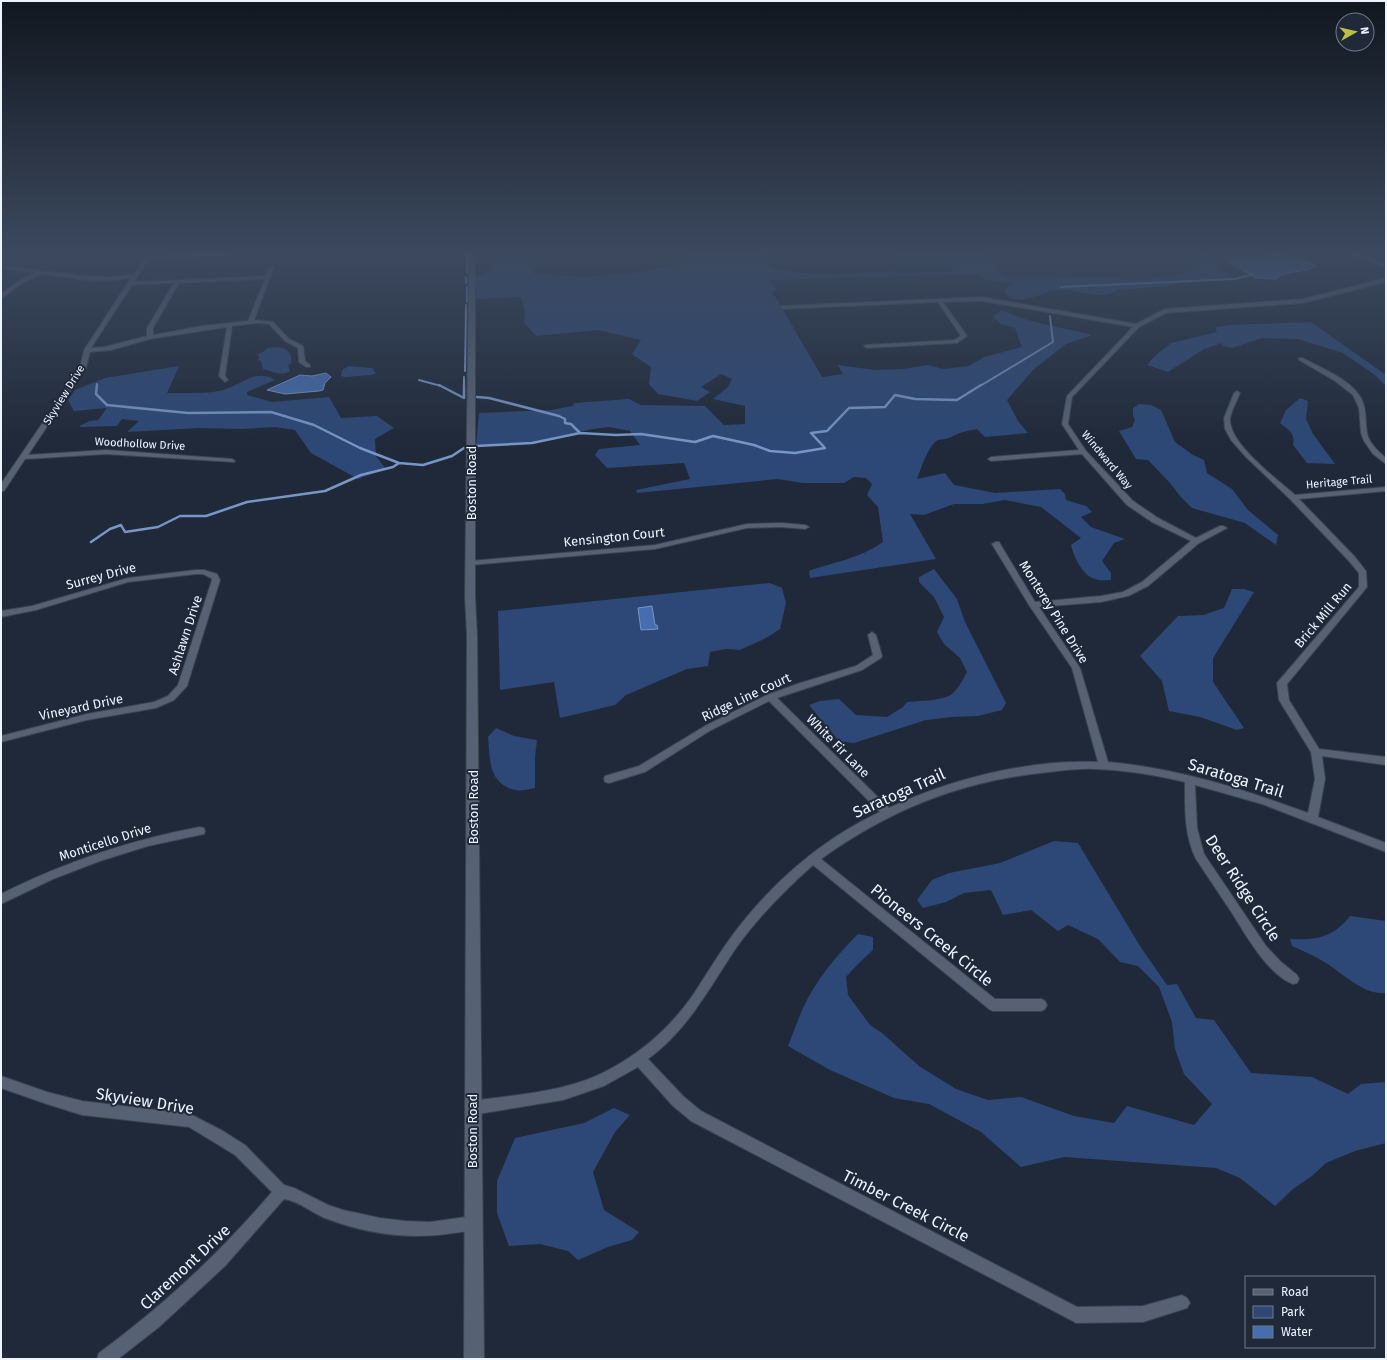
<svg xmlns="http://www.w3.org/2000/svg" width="1387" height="1360" font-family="'Fira Sans',sans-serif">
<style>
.built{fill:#253247}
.green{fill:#2d4876}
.water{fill:#456daf;stroke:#7796c7}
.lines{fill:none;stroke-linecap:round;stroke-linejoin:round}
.stream-far1{stroke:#7796c7;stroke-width:2}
.stream{stroke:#7796c7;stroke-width:2.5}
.minor-casing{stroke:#3b4350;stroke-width:2}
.tertiary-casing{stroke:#3b4350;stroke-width:2}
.minor{fill:#566173;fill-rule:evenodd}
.tertiary{fill:#566173;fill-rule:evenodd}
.labels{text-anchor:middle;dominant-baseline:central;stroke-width:4;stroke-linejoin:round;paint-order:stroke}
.far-street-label{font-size:11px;fill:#edf4ff;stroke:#1f2939}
.street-label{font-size:13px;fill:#edf4ff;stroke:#1f2939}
.near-street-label{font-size:16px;fill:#edf4ff;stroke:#1f2939}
</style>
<rect width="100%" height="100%" fill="#1f2939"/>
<!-- built -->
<path class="built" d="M982,254H1200L1207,261L1189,273L1128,282L1122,278L1007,277Z"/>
<!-- green -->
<path class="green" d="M684,254H765L772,267C811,278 845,273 885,272C908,271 932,274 955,271L947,264L890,263L895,254H982L1007,277L1122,278L1128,282L1189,273L1195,261H1206L1200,254H1210L1221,270L1235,279L1180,283L1170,286L1117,290C1099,302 1077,288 1057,290C1040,292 1015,310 1004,291L1011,283L985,280L978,274L770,280L776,291H772L822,377L843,374L838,365L875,370L903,369L928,365L943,369L952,368L969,366L984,357L1022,347L1015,328L1001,324L993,316L1002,310C1030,324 1062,327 1092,335L1066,344L1033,370L1007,400L1018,421L1028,433L985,437L977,429C966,431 961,432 951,437C947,439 942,439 938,440C928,445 921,469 917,479L945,473L954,485L995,493L1060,489L1065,494L1066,500L1086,506L1092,512L1081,517L1091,527L1125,539L1114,543L1102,561L1111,573V580C1106,580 1100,581 1095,579C1082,575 1074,557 1071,545L1081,538L1041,507L1005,500L982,504H954L924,515L910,514L936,559L810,578L809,571C834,562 861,558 883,542L878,507L867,495L872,484L866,478L854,477L844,483H803L778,479L637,493L636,490L690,479L684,463L607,468L595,455L599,449L640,445L630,431L609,427L593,429L532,443L476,446L479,413L551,410L573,406L574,403L629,399L641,405L705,406L724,425L745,424V406L713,399L728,387L732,379L721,374L701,387L710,392L697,401L658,394L649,384L651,367L632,354L641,340L598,330L536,336L524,323L525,311L521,297L476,299V276L482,275L501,256L554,262L551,267H535L531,274L586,277L636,273L682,263Z
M1311,322L1386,375V386L1375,375L1343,353L1298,339L1262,338L1232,348L1223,346L1222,343L1204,349L1168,372L1147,365L1155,356L1171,343L1217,332L1215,327L1230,325Z
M277,347C287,348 293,353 291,364L288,365L290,371C282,377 271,371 263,369L261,361L257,360L259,359V356L257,355L258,354L263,352L268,348Z
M179,366L167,393C181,393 210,394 223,390C242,385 255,368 275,380L247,392V395L272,402L329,397L341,418L377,416L394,428L375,439L376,456L386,469L358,479L311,453L295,430L275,427L242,429L199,428L127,432L139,421L122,419L117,426L81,427L79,426L90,421L98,420L107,408L74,411L68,400L75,390L105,378Z
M349,366L372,368L376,373L372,375L345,377L341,376L342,370Z
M1300,398L1308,401L1306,419L1313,434L1335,464L1307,463L1293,445C1296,434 1288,429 1280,423L1286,410Z
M1139,404L1151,405L1161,410L1175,442L1193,455L1204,460L1207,473L1232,489L1248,510L1278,535L1276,545L1245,523L1192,508L1180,496L1170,483L1148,460L1136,459L1119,431L1132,427L1135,420L1133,415V408Z
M934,569L957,599L965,622L1006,703L1002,710L978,716L952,717L926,720L854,743L839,741L809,705L820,701L839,699L856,715L887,717L903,707L907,702C918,701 945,701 953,693C959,688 963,679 967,672L960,658L944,644L937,632L944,617L934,597L919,582V577Z
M770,583L782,588L786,603L780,629L766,638L740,650L726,649L710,652L708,666L687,669L626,695L615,705L560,718L554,682L500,690L498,611Z
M1232,589H1244L1254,592L1213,658V682L1244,728L1237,730L1200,717L1169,711L1162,681L1140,656L1178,616L1203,615L1224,608Z
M496,728L514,736L537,740L535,757V788C521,791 514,793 502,784C488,773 490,754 488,737Z
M1054,841L1078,843L1140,946L1167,985L1177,984L1196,1018L1214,1020L1251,1073L1312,1077L1348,1094L1361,1084L1386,1082V1143L1355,1151L1326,1163L1312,1176L1293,1189L1275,1206L1240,1178L1216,1168L1064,1157L1021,1167L981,1132L929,1104L894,1098L830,1070L788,1046C793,1033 798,1020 803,1008C816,980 836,956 858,934L873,937V950L859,963L846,977L848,995L870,1025L882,1033L919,1066L956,1089L988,1100L1021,1097L1074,1116L1114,1123L1127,1106L1194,1125L1212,1104L1184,1074L1175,1049L1172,1022L1159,987L1138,966L1120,962L1098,939L1068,925L1058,931L1031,910L1003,915L991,890L964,893L946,902L923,908L917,900L932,880L949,873L1000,863Z
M1350,916L1386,921V993C1363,995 1344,974 1326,963C1315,956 1303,951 1292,946L1290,939C1316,940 1333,938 1350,916Z
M614,1108L630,1115L615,1132L593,1172L604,1210L639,1232L632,1240L608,1247L578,1260L568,1251L540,1244L509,1246L497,1213V1181L515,1138L584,1123Z"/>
<!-- water -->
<path class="water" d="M1278,255L1297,258L1316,266C1303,274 1289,269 1275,279L1256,278L1230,263L1225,258L1227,256L1252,258Z
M326,373L331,377L325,383L323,390L319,391L285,394L267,390L300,375L312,376Z
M652,606L655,625H657L658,629L641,630L638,608Z"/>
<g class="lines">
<!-- stream-far1 -->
<path class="stream-far1" d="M467,254V273
M466,277V283
M467,287V302
M1061,287L1235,279L1254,274
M465,371L466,305
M464,377V386
M419,380L441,386
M97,386V384
M980,386L1053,342L1050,316"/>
<!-- stream -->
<path class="stream" d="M97,385L96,394L107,405L188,413L271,412L314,425L360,448L399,463L423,465L452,456L464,448
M439,385L464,398V385
M477,397L489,398L559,416L565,419V423L571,424L580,433
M476,446L532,443L580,433L616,435L641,434L695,442L713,436L754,445L770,451L795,453L825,448L811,433L827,431L849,408L885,407L895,395L915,399L957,400L981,385
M91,542L110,529L121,525L125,532L158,527L180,516H206L247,502L325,491L361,475L393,467L399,463"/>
<!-- minor casing -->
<g class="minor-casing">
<path id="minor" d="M194,254H233L149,259L134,282L266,276L270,267H274L254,320L273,322L289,339L303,346L305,361L310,365V367H306L299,362L298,348L285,341L269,324L259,323L232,326L225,376L228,380L225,382L219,376L227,327L150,339L111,350L90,352L86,368L28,455L106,450L232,459L235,461L234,462L106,454L25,459L4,491H1V484L80,368L84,350L131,278L108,281L85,280L40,274L21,284L1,299V294L17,282L34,273L1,268V266L85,276L108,277L134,275L145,257ZM265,279L248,321L202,326L153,335V328L179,283ZM174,283L147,328V336L104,347L91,348L132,285Z
M1352,254H1359L1386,265V268Z
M1386,278V282L1303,303L1166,313L1139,327L1072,397L1068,424L1086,451L1133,501L1158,518L1196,538L1220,526H1223L1227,528L1199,543L1148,586L1128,596L1101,602L1039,607L1080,668L1108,762C1177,768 1243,789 1308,813L1315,779L1311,752L1279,700L1277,683L1359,587V573L1349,561L1290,499L1246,457L1231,440L1225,429L1224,418L1234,393L1237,391L1240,393C1237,401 1231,411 1230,419C1229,444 1277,479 1295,495L1386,487V491L1299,499L1355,557L1366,571L1367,587L1287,684L1289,700L1319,749L1386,757V765L1322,756L1325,779L1318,817L1386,843V852L1262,804L1195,785L1197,828L1204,854L1266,946L1280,961L1297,975L1299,979L1297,983L1293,984C1268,975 1246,935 1232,913C1220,895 1208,877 1196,859C1184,835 1185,809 1185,782C1156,775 1125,770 1095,769C1077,768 1059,771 1041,773C958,782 888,811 821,859L995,999H1041L1045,1001L1047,1005L1045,1009L1041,1011H993L989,1009L813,865C785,890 758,917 736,948C709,988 688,1030 648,1059L683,1096L701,1111L1077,1307L1143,1306L1182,1295L1187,1298L1190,1303L1187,1308L1143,1322L1076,1323L1071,1320L691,1121L673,1106L638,1067L604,1086L563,1100L472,1115L467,1113L465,1108L467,1103L472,1101C520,1094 570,1092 612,1068C645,1050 672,1025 693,995C705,977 716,958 729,940C768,886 820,840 880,812L769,701L711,730L645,772L609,783L605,782L604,779L605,776L639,766L705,726L767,695L797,684L856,666L873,655L868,635L872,632L876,635L882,656L881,658L862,670L777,698L889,808C950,779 1030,759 1098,762L1072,668L1029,605L992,544L996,542H999L1035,602L1101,596L1123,592L1142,582L1191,541L1152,522L1127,505L1082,454L991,461L988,459L991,457L1079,450L1062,424L1067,396L1133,327L982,301L943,302L967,336L957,343L867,348L864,346L865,345L954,340L961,336L938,302L783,309L780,307L781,306L982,297L1136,324L1165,309L1303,299Z
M1299,358H1303C1322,369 1349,378 1361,398C1368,410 1364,424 1368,437C1372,446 1379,452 1386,458V464L1373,454L1364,441L1361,433L1359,408L1353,395L1335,381L1299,360Z
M782,523L805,525L809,527L805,529L782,527L747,528L655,549L471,565L467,563L471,561L655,545L747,524Z
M196,570H204L217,574L220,580L187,686L174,700L156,708L87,720L1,742V736L87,714L154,702L168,696L178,685L212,580L211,578L203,574H196L128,582L36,610L1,617V611L32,606L128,578Z
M200,827L204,828L205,831L204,834L148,846L100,861L53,879L1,904V894C65,862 130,840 200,827Z
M1,1076L47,1092L82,1101L190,1114L223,1131L245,1145L284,1185L294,1188L328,1205L343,1210L380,1218L405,1221L430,1222L473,1216L478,1218L480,1223L478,1228C471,1231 462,1232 454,1233C411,1240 366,1234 325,1218C312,1213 299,1201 284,1199L225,1266L159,1327L118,1359H97L99,1353C163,1306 220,1253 272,1192L235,1155L189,1127L82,1115L47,1104L1,1088Z"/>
</g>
<!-- tertiary casing -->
<g class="tertiary-casing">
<path id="tertiary" d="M469,254H475V596L477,636L484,1359H464L467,636L465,596Z"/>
</g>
<!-- minor -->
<use href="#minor" class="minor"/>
<!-- tertiary -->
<use href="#tertiary" class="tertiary"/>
</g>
<!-- sky -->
<linearGradient id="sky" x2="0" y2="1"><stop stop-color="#11171f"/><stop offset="0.57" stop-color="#3c495f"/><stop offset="1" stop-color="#3c495f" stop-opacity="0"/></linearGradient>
<rect width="1387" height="445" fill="url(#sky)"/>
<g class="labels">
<!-- far-street labels -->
<g class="far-street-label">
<text transform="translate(64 395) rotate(-58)">Skyview Drive</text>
<text transform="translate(140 444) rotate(3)">Woodhollow Drive</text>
<text transform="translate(1107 460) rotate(50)">Windward Way</text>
<text transform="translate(1339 482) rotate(-5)">Heritage Trail</text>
</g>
<!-- street labels -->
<g class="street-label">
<text transform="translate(471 483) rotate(-90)">Boston Road</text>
<text transform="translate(614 537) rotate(-6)">Kensington Court</text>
<text transform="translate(101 576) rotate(-15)">Surrey Drive</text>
<text transform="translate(1054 612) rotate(58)">Monterey Pine Drive</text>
<text transform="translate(1323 615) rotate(-50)">Brick Mill Run</text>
<text transform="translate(185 635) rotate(-72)">Ashlawn Drive</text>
<text transform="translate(746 697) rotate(-25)">Ridge Line Court</text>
<text transform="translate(81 707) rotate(-12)">Vineyard Drive</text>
<text transform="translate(838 746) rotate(45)">White Fir Lane</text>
<text transform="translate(473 807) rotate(-90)">Boston Road</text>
<text transform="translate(105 842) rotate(-18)">Monticello Drive</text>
<text transform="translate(472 1131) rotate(-90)">Boston Road</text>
</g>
<!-- near-street labels -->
<g class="near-street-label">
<text transform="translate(1236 778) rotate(17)">Saratoga Trail</text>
<text transform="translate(899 793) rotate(-24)">Saratoga Trail</text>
<text transform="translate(1243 888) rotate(57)">Deer Ridge Circle</text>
<text transform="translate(932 935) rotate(39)">Pioneers Creek Circle</text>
<text transform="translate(145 1101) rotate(9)">Skyview Drive</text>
<text transform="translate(906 1206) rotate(27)">Timber Creek Circle</text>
<text transform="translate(185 1267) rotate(-43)">Claremont Drive</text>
</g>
</g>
<!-- border -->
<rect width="1387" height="1360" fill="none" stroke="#edf4ff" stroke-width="4"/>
<!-- legend -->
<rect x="1245" y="1276" width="130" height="72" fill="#1f2939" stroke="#717a88"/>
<rect x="1253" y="1289" width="20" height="6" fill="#566173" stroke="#717a88"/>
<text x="1281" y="1296" font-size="12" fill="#edf4ff">Road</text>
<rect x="1253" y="1306" width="20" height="12" fill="#2d4876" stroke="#717a88"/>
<text x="1281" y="1316" font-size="12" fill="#edf4ff">Park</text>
<rect x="1253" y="1326" width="20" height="12" fill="#456daf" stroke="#717a88"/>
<text x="1281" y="1336" font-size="12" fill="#edf4ff">Water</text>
<!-- north arrow -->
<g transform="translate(1355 32) rotate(82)"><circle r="19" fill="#1f2939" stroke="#717a88"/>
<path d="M0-3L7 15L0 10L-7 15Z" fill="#bdbf43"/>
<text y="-6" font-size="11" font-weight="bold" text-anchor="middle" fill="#edf4ff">N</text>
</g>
</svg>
